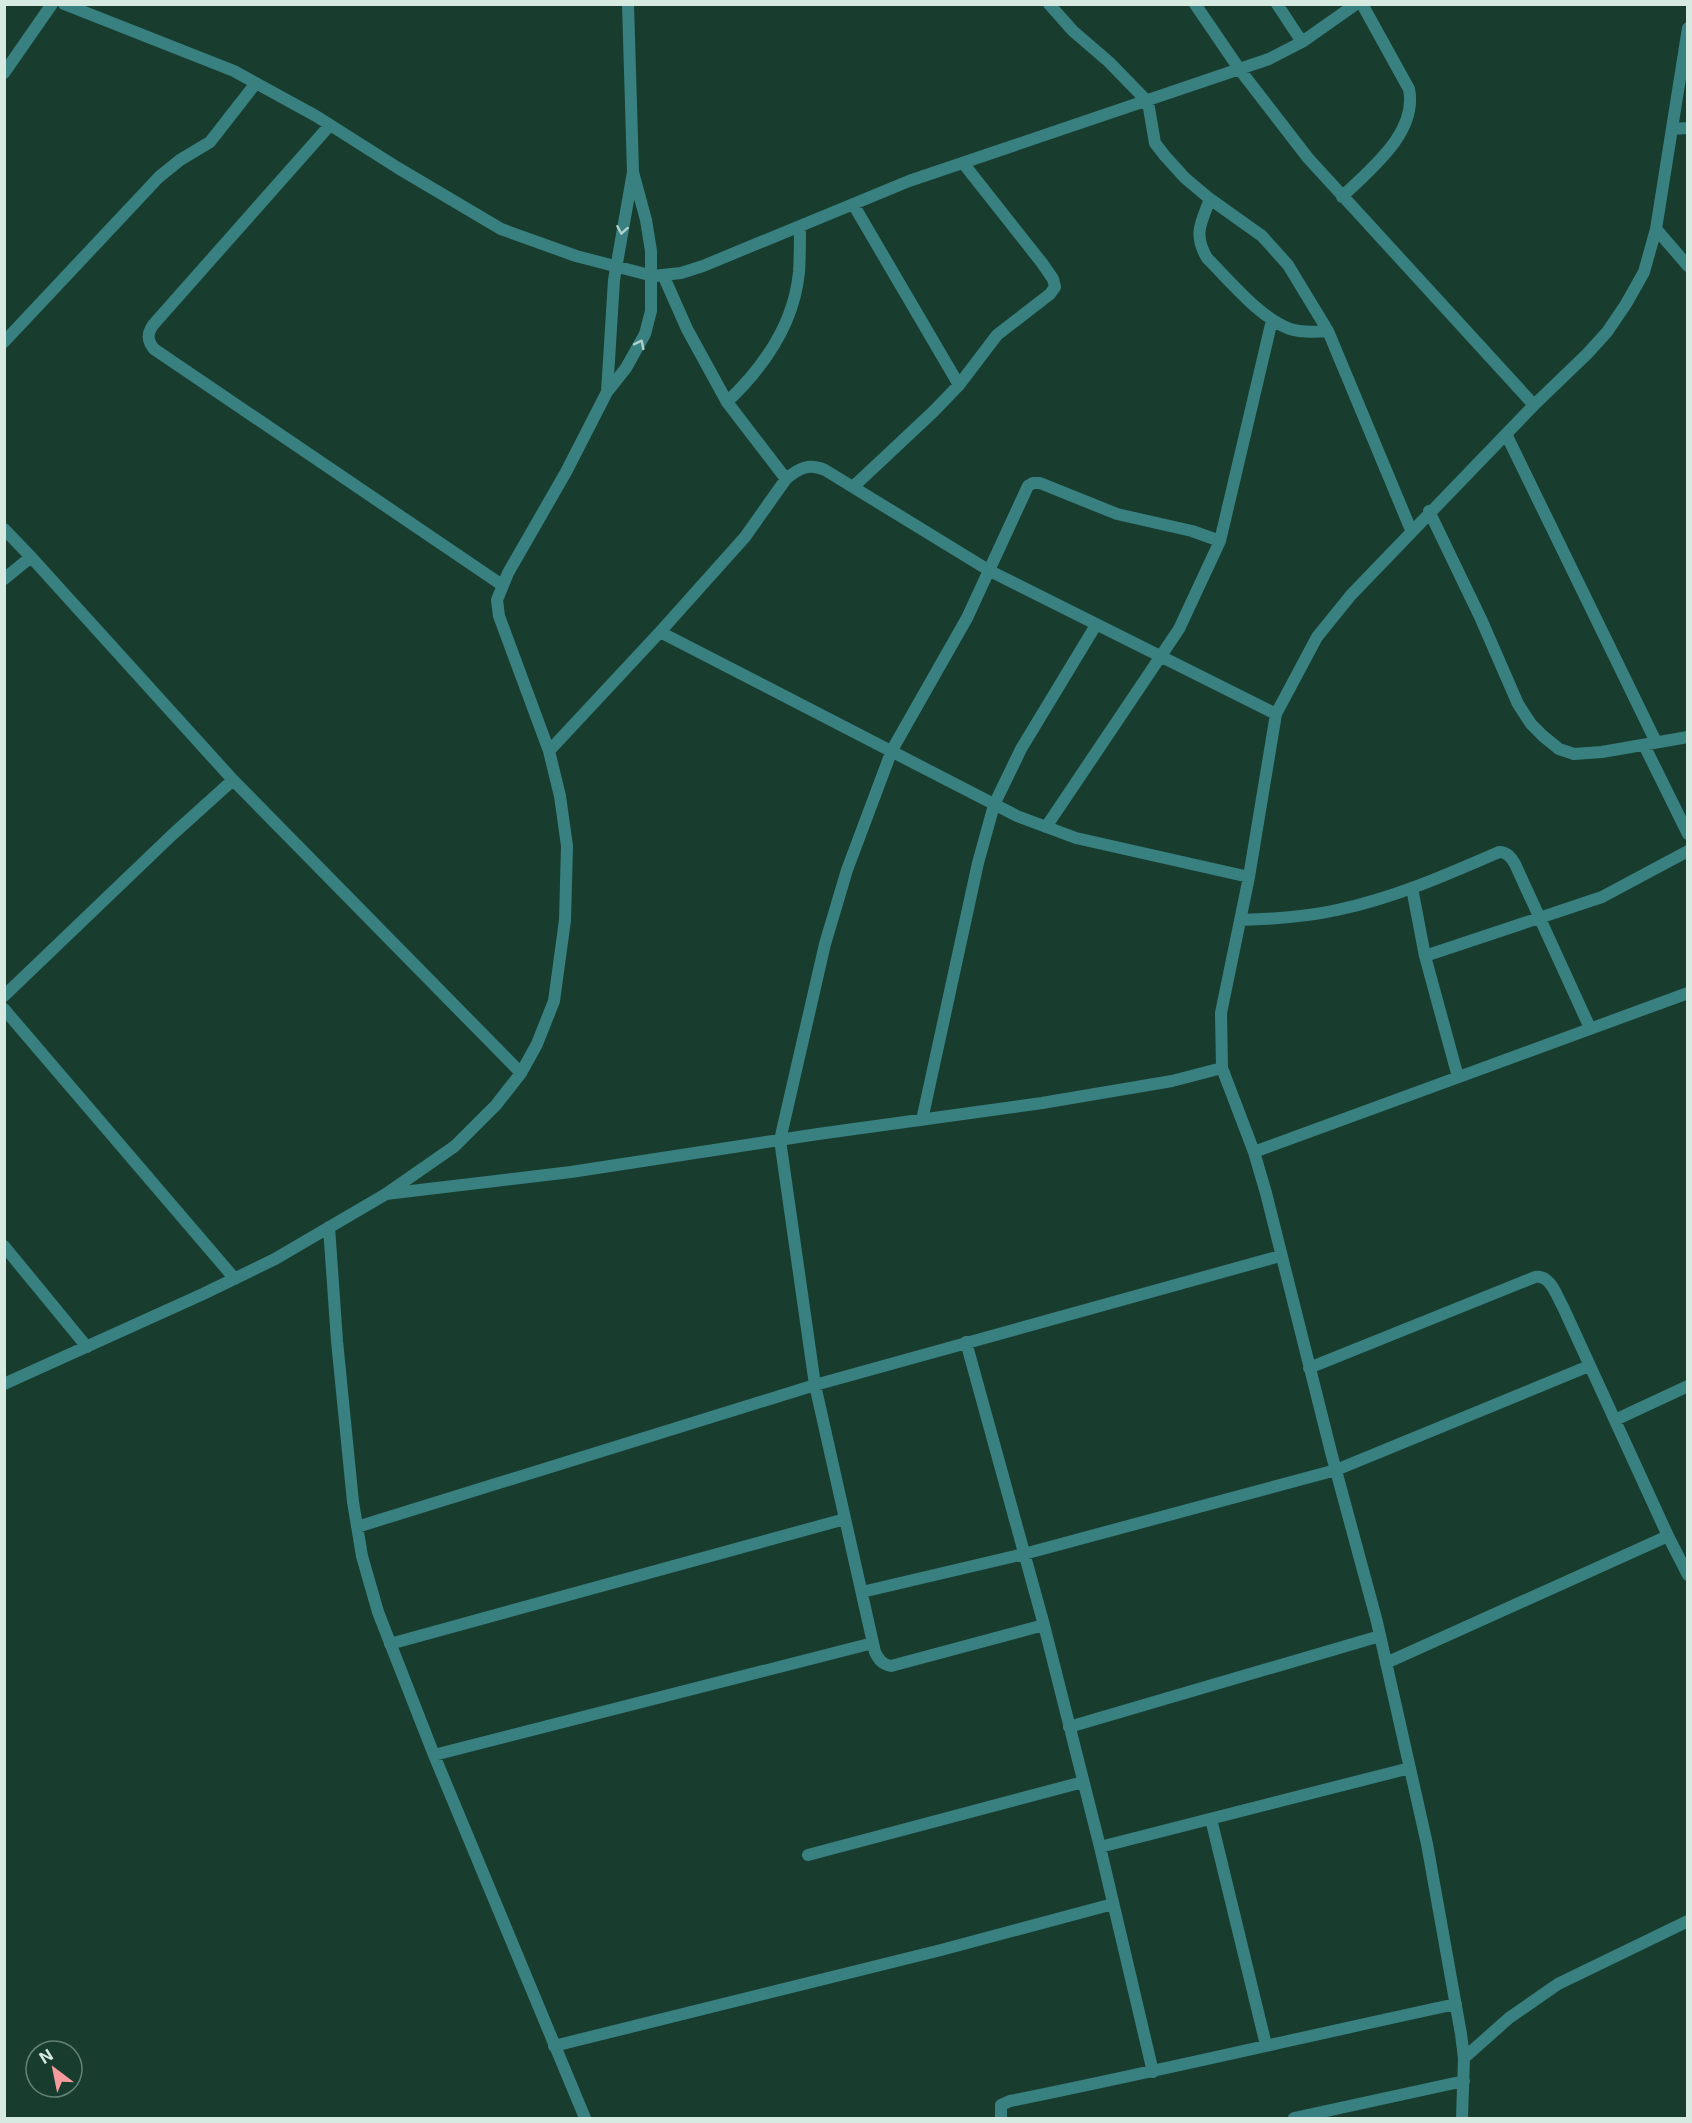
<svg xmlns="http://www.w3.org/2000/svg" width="1692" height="2123" font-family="Inter,sans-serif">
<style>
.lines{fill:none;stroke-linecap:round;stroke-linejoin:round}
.street{stroke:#398080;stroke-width:12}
.oneway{stroke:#afd0c9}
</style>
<rect width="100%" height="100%" fill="#183d2f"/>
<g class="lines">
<!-- street -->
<path class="street" d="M64,4L234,71L316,116L398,168L501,229L576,256L653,276L681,273L703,266L909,181L1269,59L1302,42L1356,4
M1049,4L1073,31L1109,62L1148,102L1155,143L1165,156L1185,178L1210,199L1262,236L1288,265L1328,331L1411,530
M1195,4L1240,70L1308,158L1534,405
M1277,4L1302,42
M4,73L52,4
M330,125L153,325C147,334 147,340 154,349L502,585
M1672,129L1688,128
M1342,197C1370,169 1418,133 1409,89L1362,4
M1210,199C1201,223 1193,234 1207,258C1230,281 1260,318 1290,329C1302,333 1316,332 1328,331
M853,204L959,385
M1656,229L1688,266
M4,342L159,177L180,160L210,142L256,83
M607,392L614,280L633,172L628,4
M727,402C764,367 794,325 799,272C800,257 800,242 800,226
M1506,434L1656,742
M786,479C799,468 809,463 825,470L990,571L1276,714
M853,487L934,411L959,385L997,335L1050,294L1055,287L1053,279L1042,263L963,163
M1429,511L1481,619L1518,704L1531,724L1543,736L1559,749L1574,754L1602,752L1688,737
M4,529L31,557
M4,579L31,557L233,780
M660,632L1017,816L1076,838L1249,877
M1644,745L1688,834
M549,751L660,632L745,537L786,479L727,402L687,329L664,277
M1046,827L1179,629L1220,541L1272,320
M1412,888L1425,956L1602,897L1688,851
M1241,920C1273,919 1306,917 1337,910C1394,898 1446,875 1499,852C1507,852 1511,857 1515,864L1590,1028
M1425,956L1458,1077
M4,996L172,835L233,780L521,1073
M4,1009L235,1279
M1222,1068L1254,1152L1266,1193L1331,1452L1377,1622L1427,1844L1461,2034L1464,2058L1462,2118
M922,1120L978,863L994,805L1021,749L1096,625
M1254,1152L1688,993
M386,1194L571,1172L818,1134L1042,1103L1172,1081L1222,1068L1221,1013L1249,877L1276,714L1317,637L1351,595L1534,405L1587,354L1607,332L1626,304L1644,272L1656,229L1688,28
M329,1227L337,1341L353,1502L362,1556L378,1612L434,1755L585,2118
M4,1246L87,1347
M966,1342L1044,1625L1100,1847L1153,2072
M1309,1368L1535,1277C1551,1275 1556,1295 1563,1307L1668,1536
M4,1384L203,1294L275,1259L386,1194L455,1146L496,1105L521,1073L537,1044L554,1001L565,920L567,846L560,796L549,751L499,616L497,600L508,573L566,472L607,392L626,368L645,334L651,311V251L646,220L633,172
M1615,1420L1688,1386
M357,1527L815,1385L1280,1256
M862,1592L1024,1554L1336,1470L1589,1366
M1044,1625L891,1666C882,1664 879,1660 875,1652L815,1385L780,1140L825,944L847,870L892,750L967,618L1028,486L1033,483H1040L1117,514L1192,531L1220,541
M390,1644L845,1519
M1386,1663L1668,1536L1688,1575
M1069,1727L1380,1636
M434,1755L873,1643
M1211,1819L1266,2045
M1100,1847L1410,1768
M808,1855L1083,1782
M554,2046L941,1950L1113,1904
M1464,2058L1509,2018L1558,1984L1688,1921
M1001,2118V2105L1010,2101C1159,2071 1307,2036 1456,2004
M1294,2118L1464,2081"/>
</g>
<!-- one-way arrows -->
<defs><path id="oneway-chevron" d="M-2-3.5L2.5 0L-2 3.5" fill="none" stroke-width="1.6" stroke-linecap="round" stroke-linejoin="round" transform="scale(1.5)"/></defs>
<g class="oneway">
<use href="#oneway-chevron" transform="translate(622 230) rotate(100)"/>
<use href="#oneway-chevron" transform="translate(640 344) rotate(-63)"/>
</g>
<!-- border -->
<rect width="1692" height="2123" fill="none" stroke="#d6eae1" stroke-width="12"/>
<!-- north arrow -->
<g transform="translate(54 2069) rotate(328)"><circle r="28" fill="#183d2f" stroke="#648276" stroke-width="1.5"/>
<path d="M0-4.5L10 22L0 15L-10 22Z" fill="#f59b9c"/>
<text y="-9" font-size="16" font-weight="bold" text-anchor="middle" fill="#d6eae1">N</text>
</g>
</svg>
